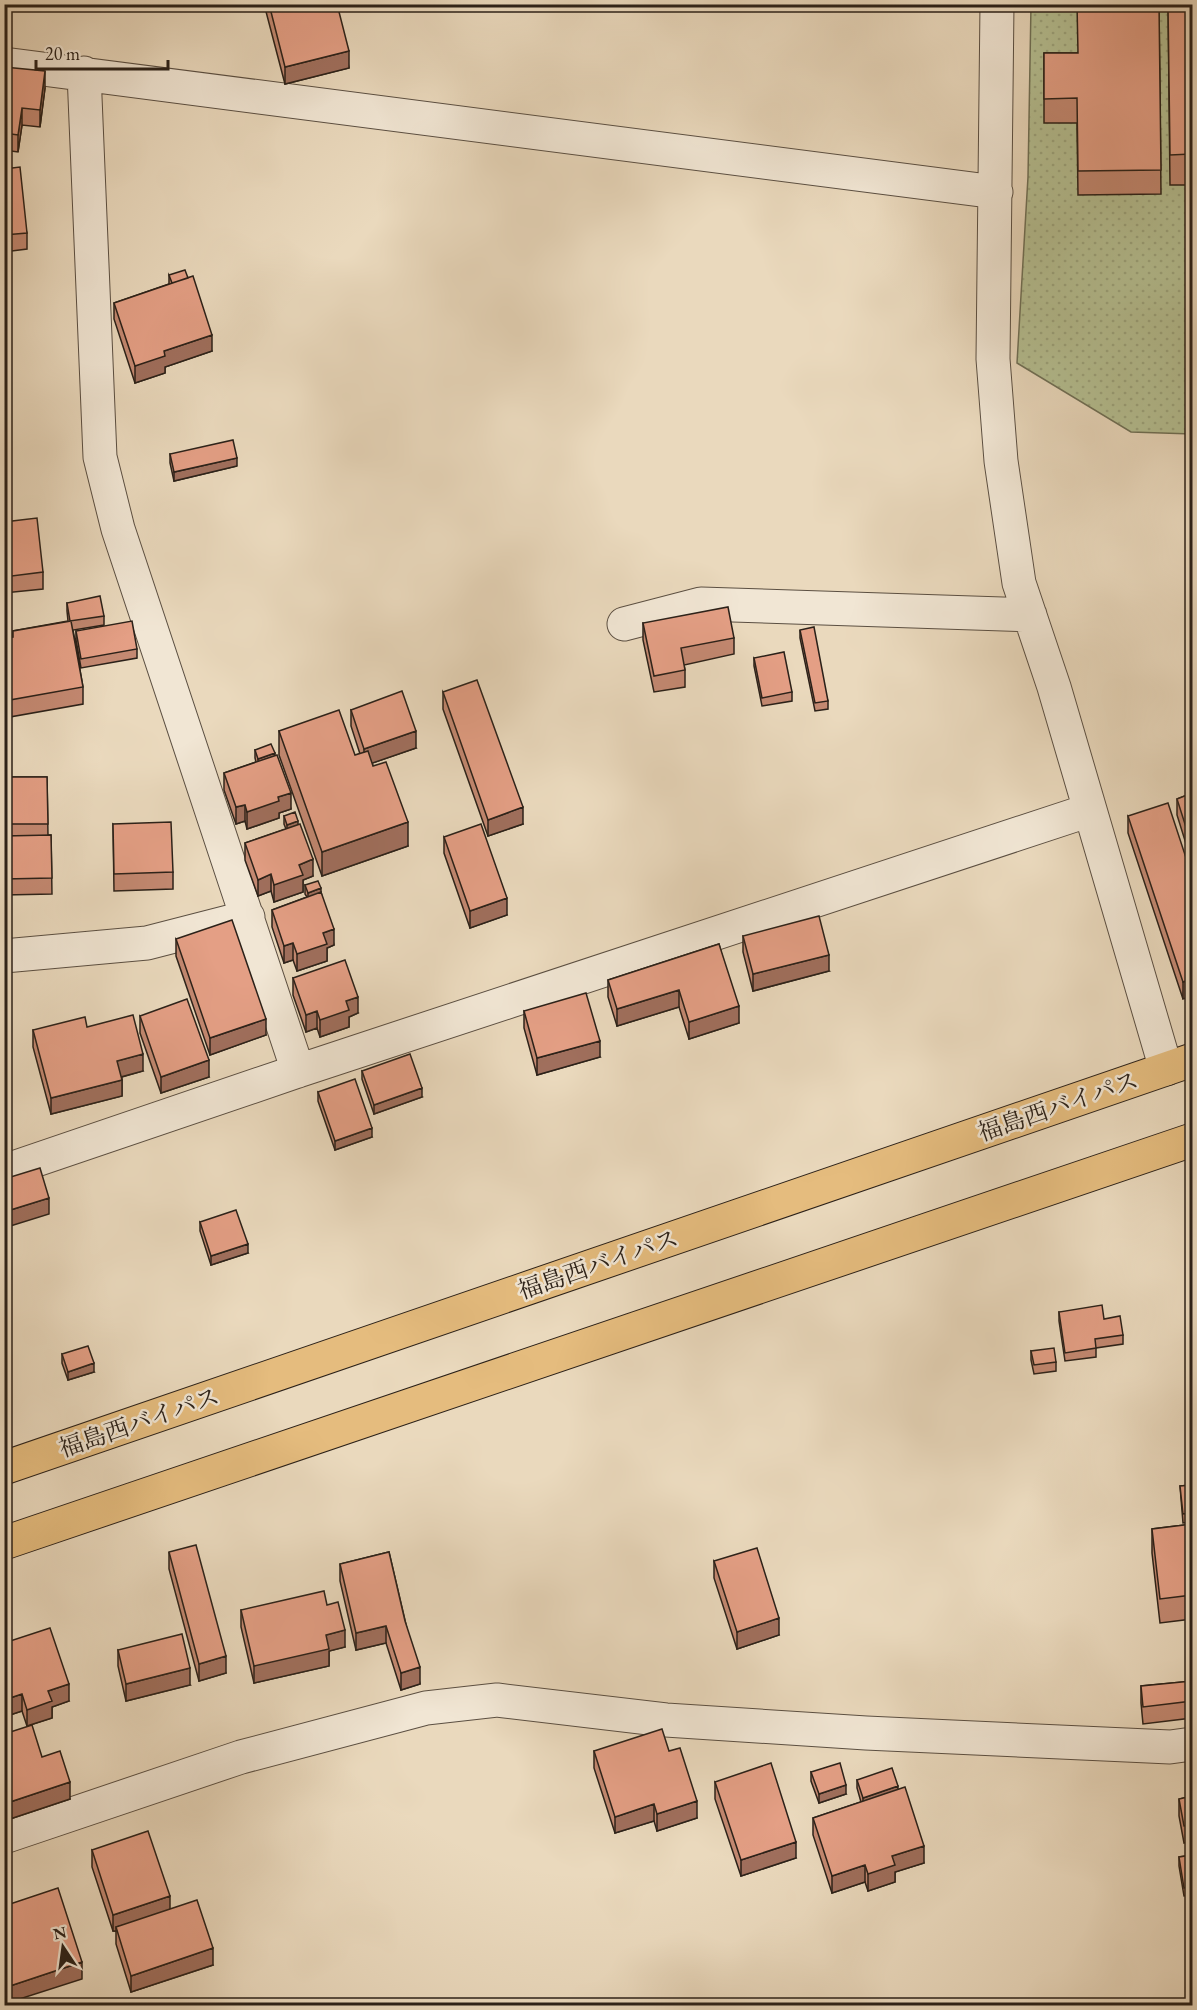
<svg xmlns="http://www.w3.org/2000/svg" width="1197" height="2010" font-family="'EB Garamond','Noto Serif JP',serif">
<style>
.grass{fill:url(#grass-dots);stroke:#707056;stroke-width:1.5}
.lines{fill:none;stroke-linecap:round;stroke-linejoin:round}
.street-casing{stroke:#5b4f42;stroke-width:35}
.highway-casing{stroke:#2b2119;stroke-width:35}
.street{stroke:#f1e6d4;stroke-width:33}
.highway{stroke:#e5bc7e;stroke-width:33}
.wall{fill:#c48972;stroke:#2b2119;stroke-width:1.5}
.shaded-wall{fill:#a06f5d;stroke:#2b2119;stroke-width:1.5}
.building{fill:#e49f85;stroke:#2b2119;stroke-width:1.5}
.labels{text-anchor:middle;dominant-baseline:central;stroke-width:5;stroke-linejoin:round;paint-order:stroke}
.street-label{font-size:24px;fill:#2b2119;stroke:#f1e6d4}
</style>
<defs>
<pattern id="grass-dots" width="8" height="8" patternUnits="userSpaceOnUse" patternTransform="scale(1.5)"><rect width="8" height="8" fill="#b5bf92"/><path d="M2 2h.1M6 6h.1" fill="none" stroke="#9ca47d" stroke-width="1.8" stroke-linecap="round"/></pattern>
</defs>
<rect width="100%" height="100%" fill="#ead9bd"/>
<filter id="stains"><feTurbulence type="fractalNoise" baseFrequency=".00333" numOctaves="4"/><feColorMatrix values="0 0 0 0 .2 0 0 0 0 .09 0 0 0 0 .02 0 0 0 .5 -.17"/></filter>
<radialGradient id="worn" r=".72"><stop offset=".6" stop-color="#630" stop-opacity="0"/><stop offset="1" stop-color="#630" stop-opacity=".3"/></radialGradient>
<!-- grass -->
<path class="grass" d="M1031,5H1192V434L1131,432L1017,363L1028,177Z"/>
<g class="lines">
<!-- street casing -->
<g class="street-casing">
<path id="street" d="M997,4L993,359L1001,461L1019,583L1054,687L1166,1069
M4,64L996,192
M84,73L100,457L118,529L298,1071
M624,624L701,604L1030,615
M4,956L147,943L248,917
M4,1171L298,1071L1090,810
M4,1837L241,1757L426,1708L497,1700L666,1720L866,1733L1170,1747L1192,1744"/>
</g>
<!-- highway casing -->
<g class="highway-casing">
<path id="highway" d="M4,1468L1192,1060
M4,1543L1192,1140"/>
</g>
<!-- street -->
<use href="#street" class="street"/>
<!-- highway -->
<use href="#highway" class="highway"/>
</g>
<!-- wall -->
<path class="wall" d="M264,4H337L349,68L285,84Z
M1159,4L1161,194L1078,195L1077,123H1044V53H1077Z
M1168,4H1192V259L1191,185H1170Z
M4,67L45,88L40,127L22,125L18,152L4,150Z
M4,169L27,233V249L4,252Z
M169,275L212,351L165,367V373L135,383L114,319V303L169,284Z
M170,454L237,466L174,481L170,463Z
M4,522L43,572V589L4,593Z
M67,603L104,616V625L73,630L83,687V704L4,718V638L13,637V631L68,621L67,611Z
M643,623L734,638V654L684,665L685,670V687L654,692L643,640Z
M800,630L828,701V709L815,711L800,638Z
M76,631L137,649V658L81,668L76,640Z
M754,658L792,692V701L762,706L754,666Z
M443,692L523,824L488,836L443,709Z
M351,710L416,748L372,763L408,846L322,876L279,755V731L355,755L360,754L351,726Z
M255,750L275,756L291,809L279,813V818L247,829L245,821L236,824L224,790V773L256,762L255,758Z
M4,777H47L48,835H51L52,894L4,895Z
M1192,793V863L1177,815V799Z
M284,816L298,825L313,876L303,880V892L274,902L271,891L258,896L245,860V843L286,829L284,824Z
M1128,816L1192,876L1183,999L1128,833Z
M113,824L173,872V889L114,891Z
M444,837L507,915L470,928L444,853Z
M305,885L321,892L334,945L327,948V961L297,971L293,960L284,963L272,927V910L307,897L305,894Z
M743,936L829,971L753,991L743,952Z
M176,939L266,1035L210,1055L176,956Z
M719,944L739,1023L689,1039L679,1007L617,1026L608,997V980Z
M293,978L358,1013L349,1017V1027L320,1037L317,1028L306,1032L293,995Z
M524,1011L600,1057L537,1075L524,1028Z
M140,1016L209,1077L161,1093L140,1033Z
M87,1027L143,1071L122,1077V1096L51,1114L33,1047V1030Z
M362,1071L422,1097L374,1114L362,1079Z
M318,1092L372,1137L335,1150L318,1101Z
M200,1222L248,1253L211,1265L200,1231Z
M1059,1312L1123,1335V1344L1096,1348V1357L1065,1361L1059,1321Z
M1031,1351L1056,1362V1371L1034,1374L1031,1360Z
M62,1354L94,1372L68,1380L62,1363Z
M1192,1485V1522L1183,1523L1180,1486Z
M1192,1524V1619L1160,1623L1152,1553V1529Z
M169,1552L226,1673L199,1681L169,1569Z
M389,1552L420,1684L401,1690L386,1643L356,1650L340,1581V1564Z
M714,1561L779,1635L737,1649L714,1578Z
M327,1605L345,1647L329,1651V1666L254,1683L241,1627V1610Z
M4,1643L69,1701L52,1707V1718L27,1726L22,1711L4,1717Z
M118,1650L190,1685L126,1701L118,1666Z
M1192,1681V1718L1143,1724L1141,1703V1686Z
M4,1734L42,1757L70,1799L7,1820L4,1814Z
M594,1751H669L697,1818L657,1831L654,1821L615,1833L594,1768Z
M811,1772L846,1794L819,1803L811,1781Z
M857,1780L898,1790L924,1863L895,1872V1882L868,1891L865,1882L832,1893L813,1835V1818L861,1802L857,1788Z
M715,1782L796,1858L741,1876L715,1799Z
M1192,1796V1841L1184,1843L1179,1816V1799Z
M92,1850L170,1910L213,1965L131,1992L116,1944V1931H113L92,1867Z
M1192,1855V1895L1184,1896L1179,1866V1857Z"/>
<!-- shaded-wall -->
<path class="shaded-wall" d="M349,51V68L285,84V67Z
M45,71V88L40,127V110Z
M22,108V125L18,152V135Z
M212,335V351L165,367V373L135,383V366L164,351Z
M237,458V466L174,481V472Z
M416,731V748L364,766V749Z
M275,753V761L258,767V759Z
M291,793V809L279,813V818L247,829V812L278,797Z
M245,805V821L236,824V807Z
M523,807V824L488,836V820Z
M298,821V830L287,834V825Z
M408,822V846L322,876V852Z
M313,859V876L303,880V892L274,902V885L299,865Z
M271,874V891L258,896V880Z
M321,888V897L308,902V893Z
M507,898V915L470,928V911Z
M334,929V945L327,948V961L297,971V954L323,933Z
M293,943V960L284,963V946Z
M829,955V971L753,991V974Z
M1192,979V996L1183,999V982Z
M679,990V1007L617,1026V1009Z
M358,997V1013L349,1017V1027L320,1037V1020L346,1001Z
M739,1006V1023L689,1039V1022Z
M317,1011V1028L306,1032V1015Z
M266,1019V1035L210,1055V1038Z
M600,1041V1057L537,1075V1058Z
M143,1054V1071L117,1078V1061Z
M209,1060V1077L161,1093V1077Z
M122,1080V1096L51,1114V1098Z
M422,1088V1097L374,1114V1105Z
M372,1128V1137L335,1150V1141Z
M49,1198V1214L4,1228V1212Z
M248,1244V1253L211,1265V1256Z
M94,1363V1372L68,1380V1372Z
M779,1618V1635L737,1649V1632Z
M386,1626V1643L356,1650V1633Z
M345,1630V1647L329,1651V1666L254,1683V1666L326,1635Z
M226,1656V1673L199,1681V1664Z
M420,1667V1684L401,1690V1673Z
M190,1668V1685L126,1701V1684Z
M69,1684V1701L52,1707V1718L27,1726V1710L48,1691Z
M22,1694V1711L4,1717V1700Z
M70,1782V1799L7,1820V1803Z
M846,1785V1794L819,1803V1794Z
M898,1786V1795L863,1807V1798Z
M697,1801V1818L657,1831V1814Z
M654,1804V1821L615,1833V1817Z
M796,1842V1858L741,1876V1860Z
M924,1846V1863L895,1872V1882L868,1891V1874L892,1856Z
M865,1865V1882L832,1893V1876Z
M170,1896V1913L116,1927V1931H113V1915Z
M213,1948V1965L131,1992V1976Z
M82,1962V1979L4,2004V1988Z"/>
<!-- building -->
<path class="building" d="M269,4H337L349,51L285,67Z
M1077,4H1159L1161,170L1078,171L1077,98L1044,99V53H1078Z
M1168,4H1192V229L1191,154L1170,155Z
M4,67L45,71L40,110L22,108L18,135L4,133Z
M20,167L27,233L4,235V169Z
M185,270L188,278L172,283L169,275Z
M193,276L212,335L164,351L165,356L135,366L114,303Z
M233,440L237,458L174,472L170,454Z
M37,518L43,572L4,577V522Z
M100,596L104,616L70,621L67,603Z
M728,607L734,638L681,648L685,670L654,676L643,623Z
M71,621L83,687L4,701V638L13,637V631Z
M132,621L137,649L81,659L76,631Z
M814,627L828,701L815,703L800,630Z
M784,652L792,692L762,698L754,658Z
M477,680L523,807L488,820L443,692Z
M402,691L416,731L364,749L351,710Z
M339,710L355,755L368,751L373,766L386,762L408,822L322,852L279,731Z
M271,744L275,753L258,759L255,750Z
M277,755L291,793L278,797L279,801L247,812L245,805L236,807L224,773Z
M4,777H47L48,824H4Z
M1192,793V846L1177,799Z
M1168,803L1192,876V979L1183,982L1128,816Z
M295,812L298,821L287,825L284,816Z
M171,822L173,872L114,874L113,824Z
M300,824L313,859L299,865L303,875L274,885L271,874L258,880L245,843Z
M481,824L507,898L470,911L444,837Z
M51,835L52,878L4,879V836Z
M318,881L321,888L308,893L305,885Z
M321,892L334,929L323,933L327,944L297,954L293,943L284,946L272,910Z
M819,916L829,955L753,974L743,936Z
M232,920L266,1019L210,1038L176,939Z
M719,944L739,1006L689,1022L679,990L617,1009L608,980Z
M345,960L358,997L346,1001L349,1010L320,1020L317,1011L306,1015L293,978Z
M586,993L600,1041L537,1058L524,1011Z
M187,999L209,1060L161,1077L140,1016Z
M133,1015L143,1054L117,1061L122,1080L51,1098L33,1030L85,1017L87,1027Z
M410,1054L422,1088L374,1105L362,1071Z
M355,1079L372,1128L335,1141L318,1092Z
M40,1168L49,1198L4,1212V1179Z
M236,1210L248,1244L211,1256L200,1222Z
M1102,1305L1104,1319L1120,1316L1123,1335L1095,1339L1096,1348L1065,1353L1059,1312Z
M88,1346L94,1363L68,1372L62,1354Z
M1054,1348L1056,1362L1034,1365L1031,1351Z
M1192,1485V1513L1183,1514L1180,1486Z
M1192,1524V1595L1160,1599L1152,1529Z
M196,1545L226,1656L199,1664L169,1552Z
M757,1548L779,1618L737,1632L714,1561Z
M389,1552L405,1621L420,1667L401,1673L386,1626L356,1633L340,1564Z
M324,1591L327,1605L338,1602L345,1630L326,1635L329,1649L254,1666L241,1610Z
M50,1628L69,1684L48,1691L52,1701L27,1710L22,1694L4,1700V1643Z
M182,1634L190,1668L126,1684L118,1650Z
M1192,1681V1701L1143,1707L1141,1686Z
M32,1725L42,1757L60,1751L70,1782L7,1803L4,1797V1734Z
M662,1729L669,1751L680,1748L697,1801L657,1814L654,1804L615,1817L594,1751Z
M771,1763L796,1842L741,1860L715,1782Z
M840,1763L846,1785L819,1794L811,1772Z
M892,1768L898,1786L863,1798L857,1780Z
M905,1787L924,1846L892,1856L895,1865L868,1874L865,1865L832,1876L813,1818Z
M1192,1796V1825L1184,1826L1179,1799Z
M148,1831L170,1896L113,1915L92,1850Z
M1192,1855V1886L1184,1888L1179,1857Z
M58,1888L82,1962L4,1988V1906Z
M197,1900L213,1948L131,1976L116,1927Z"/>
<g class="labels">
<!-- street labels -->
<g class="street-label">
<text transform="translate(1058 1106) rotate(-19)">福島西バイパス</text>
<text transform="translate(598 1264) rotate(-19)">福島西バイパス</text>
<text transform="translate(139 1422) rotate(-19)">福島西バイパス</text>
</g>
</g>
<!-- margin -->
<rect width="1197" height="2010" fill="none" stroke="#ead9bd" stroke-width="24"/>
<rect x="6" y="6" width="1185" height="1998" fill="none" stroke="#2b2119" stroke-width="3"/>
<rect x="12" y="12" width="1173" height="1986" fill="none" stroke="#2b2119" stroke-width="1.5"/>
<!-- north arrow -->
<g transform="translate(63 1947) rotate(347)" stroke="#f1e6d4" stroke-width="4.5" paint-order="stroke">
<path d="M0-4.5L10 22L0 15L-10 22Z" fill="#2b2119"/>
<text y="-9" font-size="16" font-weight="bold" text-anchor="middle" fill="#2b2119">N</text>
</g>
<!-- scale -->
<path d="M36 60v9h132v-9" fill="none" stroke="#2b2119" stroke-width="3"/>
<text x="45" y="60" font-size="18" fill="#2b2119" stroke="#f1e6d4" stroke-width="4.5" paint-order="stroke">20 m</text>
<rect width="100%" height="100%" filter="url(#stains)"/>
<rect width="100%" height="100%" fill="url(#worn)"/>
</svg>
